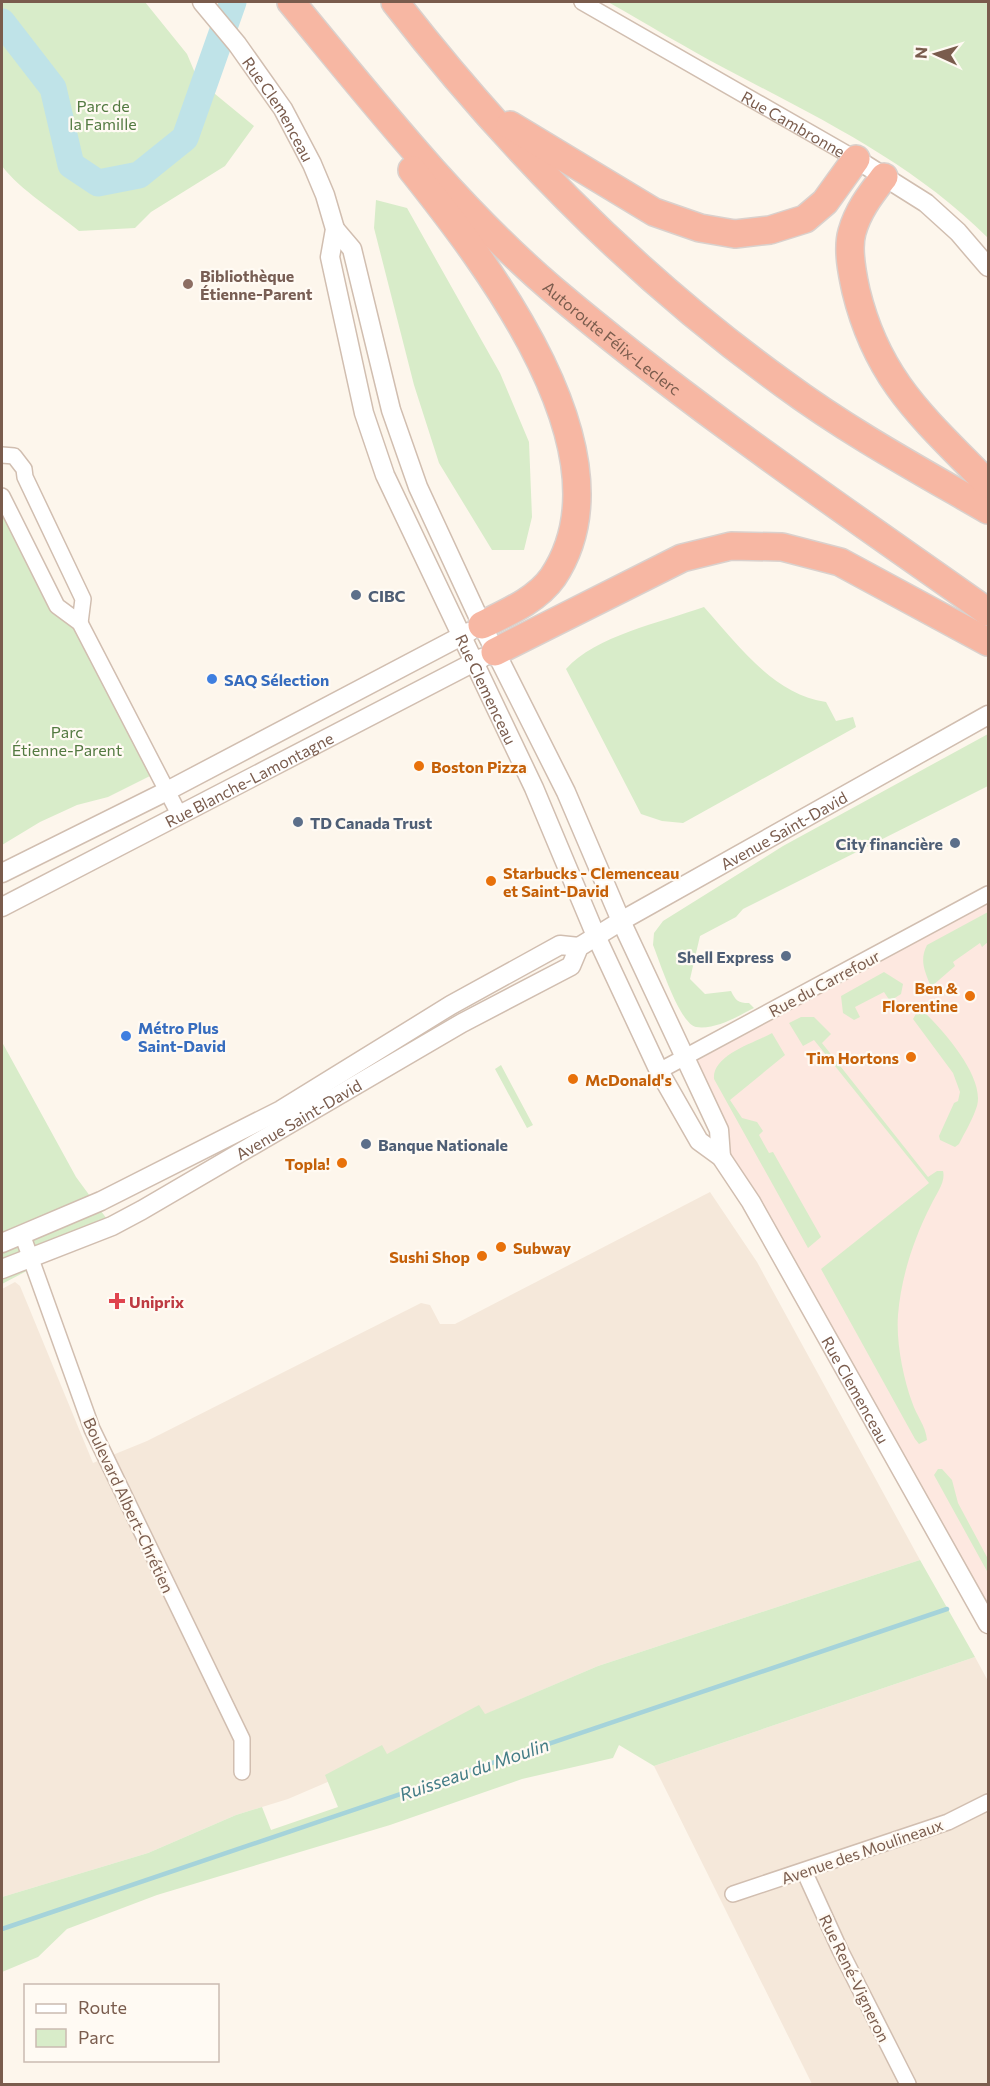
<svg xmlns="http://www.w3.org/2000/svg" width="990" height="2086" font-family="Commissioner,sans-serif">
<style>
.residential{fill:#f5e8da}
.commercial{fill:#fde8e0}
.green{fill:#d8ecc9}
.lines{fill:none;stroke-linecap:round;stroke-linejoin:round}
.stream{stroke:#a5d3da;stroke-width:4.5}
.river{stroke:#bfe3e8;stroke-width:27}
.minor-casing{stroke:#d1beb0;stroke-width:18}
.tertiary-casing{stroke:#d1beb0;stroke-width:21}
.motorway-casing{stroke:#dad1cd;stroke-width:30}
.minor{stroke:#fff;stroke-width:15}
.tertiary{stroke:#fff;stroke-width:18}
.motorway{stroke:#f7b7a3;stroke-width:27}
.education-dot{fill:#8d6e63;stroke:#fffaf3;stroke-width:2}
.service-dot{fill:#5c6f8a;stroke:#fffaf3;stroke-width:2}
.shop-dot{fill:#3f7fe0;stroke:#fffaf3;stroke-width:2}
.food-dot{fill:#e8710a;stroke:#fffaf3;stroke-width:2}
.health-dot{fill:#e0444e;stroke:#fffaf3;stroke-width:2}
.labels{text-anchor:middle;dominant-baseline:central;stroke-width:4.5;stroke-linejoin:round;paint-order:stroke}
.park-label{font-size:16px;fill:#537a41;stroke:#fffaf3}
.street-label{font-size:16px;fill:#7a5c4d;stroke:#fffaf3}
.education-label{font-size:16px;font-weight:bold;fill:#785e54;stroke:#fffaf3;text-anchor:start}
.service-label{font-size:16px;font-weight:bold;fill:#4e5e75;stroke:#fffaf3;text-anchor:start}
.shop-label{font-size:16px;font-weight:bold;fill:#366cbe;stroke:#fffaf3;text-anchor:start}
.food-label{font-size:16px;font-weight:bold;fill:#c56008;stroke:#fffaf3;text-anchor:start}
.health-label{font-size:16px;font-weight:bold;fill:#be3a42;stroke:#fffaf3;text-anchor:start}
.water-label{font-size:18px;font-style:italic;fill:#437c86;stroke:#fffaf3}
</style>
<rect width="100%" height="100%" fill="#fdf6ec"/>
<!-- residential -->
<path class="residential" d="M710,1192L757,1262L920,1560L598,1666L288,1799L236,1815L148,1853L2,1897V1289L15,1282L20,1286L93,1463L147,1441L421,1303L430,1305L440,1324H455Z
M975,1657L988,1681V2084H812L654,1766Z"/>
<!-- commercial -->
<path class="commercial" d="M988,894V1624L677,1062Z"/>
<!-- green -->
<path class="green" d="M2,2H145L187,54L198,80L254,126L225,166L151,212L135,228L79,231C55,211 20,190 2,166Z
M608,2H988V238C913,163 819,118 726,69C686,48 647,24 608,2Z
M376,200L407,208L500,373L529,442L532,517L524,550H492L439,463L414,385L374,228Z
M2,496L57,606L80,623L158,772L108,797L77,805L40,822L2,845Z
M704,607C738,645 773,694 826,702L836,721L853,717L856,727L683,823L662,821L641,814L566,669C595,636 662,622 704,607Z
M988,734V786L743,909L736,917L700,936L690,979L705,994L731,991C736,1001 738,1003 749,1003L754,1008C738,1016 716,1030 696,1027C679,1023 660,962 653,945L654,933L663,921L783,846Z
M988,912V942L982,947L980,943L953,962L955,966L931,987C925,971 919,961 927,945Z
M884,972L903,984L901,994L890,1001L884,992L855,1007L860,1017L854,1020L843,1013L841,996Z
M923,1011C943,1030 985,1077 977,1106C973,1119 965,1132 959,1144L955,1147L940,1140L939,1136L954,1103L958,1101L960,1092L953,1073L913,1019L917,1012Z
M801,1017H814L831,1034L822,1043L928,1177L937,1171H943C946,1182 936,1194 931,1205C914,1238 901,1277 898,1315C896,1342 903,1377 912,1402C916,1415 926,1426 927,1440L919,1444L915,1439L821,1269L929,1183L814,1040L803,1046L789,1023Z
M772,1033L785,1055L730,1100L742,1118L757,1122L763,1131L759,1135L769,1153L773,1152L820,1235L821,1237L808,1248L714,1079C712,1055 754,1043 772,1033Z
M2,1042L76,1177L112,1226L2,1284Z
M501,1065L533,1125L527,1128L495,1069Z
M938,1469H942L952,1480L958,1503L988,1559V1573L934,1475Z
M920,1560L975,1657L654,1766L619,1745L613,1758L522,1779L390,1825L157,1895L67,1929L38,1957L2,1972V1897L148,1853L236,1815L262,1807L271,1830L338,1807L325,1775L382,1745L387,1754L479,1705L485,1714L598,1666Z"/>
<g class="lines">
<!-- stream -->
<path class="stream" d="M2,1929L947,1609"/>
<!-- river -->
<path class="river" d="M2,22L53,88L71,165L98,183L139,175L185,138L233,2"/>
<!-- minor casing -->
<g class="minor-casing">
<g id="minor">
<path id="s1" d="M582,2L856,159"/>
<path d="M2,455L14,456L24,469L25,477L83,599L80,623"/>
<path d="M2,496L57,606L80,623L179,814"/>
<path d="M659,1071L988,894"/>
<path d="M22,1234L92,1429L242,1739V1772"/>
<path d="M804,1871L840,1950L908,2084"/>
<path d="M733,1894L948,1822L988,1802"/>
</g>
</g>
<!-- tertiary casing -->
<g class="tertiary-casing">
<g id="tertiary">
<path id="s2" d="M202,2L237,44L283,109L312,164L325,195L335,229L330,257L364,413L385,475L534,788L596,936L659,1071L699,1141L721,1157L751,1202L988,1624"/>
<path d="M856,159L926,203L958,232L988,267"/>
<path d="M335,229L352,249L391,410L418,487L482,625L566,792L621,921L719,1130L721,1157"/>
<path d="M2,873L167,791L469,632"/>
<path id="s3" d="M2,907L482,658"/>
<path d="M2,1243L101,1201L281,1110L451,1005L560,945L579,947"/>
<path id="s4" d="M2,1269L112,1226L142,1210L462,1023L571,966L579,947L621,921L988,715"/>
</g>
</g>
<!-- motorway casing -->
<g class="motorway-casing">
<g id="motorway">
<path id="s5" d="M291,2C373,101 454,205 552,289C690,406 841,508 988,612"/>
<path d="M395,2C506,145 637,278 784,384C849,432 919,470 988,510"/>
<path d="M510,125L654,212L700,228L735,234L770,230L805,219L825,202L856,159"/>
<path d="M412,170C486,263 635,454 553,577C537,600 506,613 482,625"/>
<path d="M884,177C871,194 858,210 852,232C847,249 852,273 856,291C878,382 926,420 988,484"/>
<path d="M495,652L682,558L731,546L782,547L840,562L988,642"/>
</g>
</g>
<!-- minor -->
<use href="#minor" class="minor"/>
<!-- tertiary -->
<use href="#tertiary" class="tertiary"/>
<!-- motorway -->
<use href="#motorway" class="motorway"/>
</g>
<!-- markers -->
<circle class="education-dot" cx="188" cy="284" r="6"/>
<g class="service-dot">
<circle cx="356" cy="595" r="6"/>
<circle cx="298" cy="822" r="6"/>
<circle cx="955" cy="843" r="6"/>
<circle cx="786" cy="956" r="6"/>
<circle cx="366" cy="1144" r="6"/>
</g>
<g class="shop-dot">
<circle cx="212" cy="679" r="6"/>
<circle cx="126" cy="1036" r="6"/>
</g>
<g class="food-dot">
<circle cx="419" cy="766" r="6"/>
<circle cx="491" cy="881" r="6"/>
<circle cx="970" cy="996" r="6"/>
<circle cx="911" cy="1057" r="6"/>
<circle cx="573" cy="1079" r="6"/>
<circle cx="342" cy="1163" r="6"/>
<circle cx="501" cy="1247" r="6"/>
<circle cx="482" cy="1256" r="6"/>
</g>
<path class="health-dot" d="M114 1292h6v6h6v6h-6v6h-6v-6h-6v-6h6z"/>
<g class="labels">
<!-- park labels -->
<g class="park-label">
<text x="103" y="105">Parc de<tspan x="103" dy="18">la Famille</tspan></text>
<text x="67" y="731">Parc<tspan x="67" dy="18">Étienne-Parent</tspan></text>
</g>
<!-- street labels -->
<g class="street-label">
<text stroke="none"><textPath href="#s2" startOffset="132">Rue Clemenceau</textPath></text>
<text stroke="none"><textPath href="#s1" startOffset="244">Rue Cambronne</textPath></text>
<text stroke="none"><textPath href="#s5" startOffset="466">Autoroute Félix-Leclerc</textPath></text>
<text stroke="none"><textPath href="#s2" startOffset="756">Rue Clemenceau</textPath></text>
<text stroke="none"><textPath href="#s3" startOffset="278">Rue Blanche-Lamontagne</textPath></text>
<text stroke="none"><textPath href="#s4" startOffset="902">Avenue Saint-David</textPath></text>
<text transform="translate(824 983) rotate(-28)">Rue du Carrefour</text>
<text stroke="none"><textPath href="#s4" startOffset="333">Avenue Saint-David</textPath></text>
<text stroke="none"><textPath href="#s2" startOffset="1552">Rue Clemenceau</textPath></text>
<text transform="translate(129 1505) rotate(65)">Boulevard Albert-Chrétien</text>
<text transform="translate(862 1851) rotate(-19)">Avenue des Moulineaux</text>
<text transform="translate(855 1978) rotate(64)">Rue René-Vigneron</text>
</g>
<!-- education labels -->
<g class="education-label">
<text x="200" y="275">Bibliothèque<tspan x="200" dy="18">Étienne-Parent</tspan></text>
</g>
<!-- service labels -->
<g class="service-label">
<text x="368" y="595">CIBC</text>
<text x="310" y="822">TD Canada Trust</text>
<text x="943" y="843" text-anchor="end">City financière</text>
<text x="774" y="956" text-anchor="end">Shell Express</text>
<text x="378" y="1144">Banque Nationale</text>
</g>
<!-- shop labels -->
<g class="shop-label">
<text x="224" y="679">SAQ Sélection</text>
<text x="138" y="1027">Métro Plus<tspan x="138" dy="18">Saint-David</tspan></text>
</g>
<!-- food labels -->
<g class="food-label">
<text x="431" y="766">Boston Pizza</text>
<text x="503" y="872">Starbucks - Clemenceau<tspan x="503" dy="18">et Saint-David</tspan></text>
<text x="958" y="987" text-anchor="end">Ben &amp;<tspan x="958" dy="18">Florentine</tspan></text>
<text x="899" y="1057" text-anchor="end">Tim Hortons</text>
<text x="585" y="1079">McDonald's</text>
<text x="330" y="1163" text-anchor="end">Topla!</text>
<text x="513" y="1247">Subway</text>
<text x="470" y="1256" text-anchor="end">Sushi Shop</text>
</g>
<!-- health labels -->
<g class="health-label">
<text x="129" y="1301">Uniprix</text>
</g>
<!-- water labels -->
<g class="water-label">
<text transform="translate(474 1769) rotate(-19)">Ruisseau du Moulin</text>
</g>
</g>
<!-- border -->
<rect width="990" height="2086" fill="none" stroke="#7a5c4d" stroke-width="6"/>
<!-- legend -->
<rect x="24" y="1984" width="195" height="78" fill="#fffaf3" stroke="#cabbb1" stroke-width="1.5"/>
<rect x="36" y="2004" width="30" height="9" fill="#ffffff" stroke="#cabbb1" stroke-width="1.5"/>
<text x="78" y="2014" font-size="18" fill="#7a5c4d">Route</text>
<rect x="36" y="2029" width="30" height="18" fill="#d8ecc9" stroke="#cabbb1" stroke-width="1.5"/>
<text x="78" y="2044" font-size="18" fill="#7a5c4d">Parc</text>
<!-- north arrow -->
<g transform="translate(936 54) rotate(274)" stroke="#fffaf3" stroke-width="4.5" paint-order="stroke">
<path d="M0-4.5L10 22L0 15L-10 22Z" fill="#7a5c4d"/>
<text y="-9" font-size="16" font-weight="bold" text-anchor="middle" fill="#7a5c4d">N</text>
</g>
</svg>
